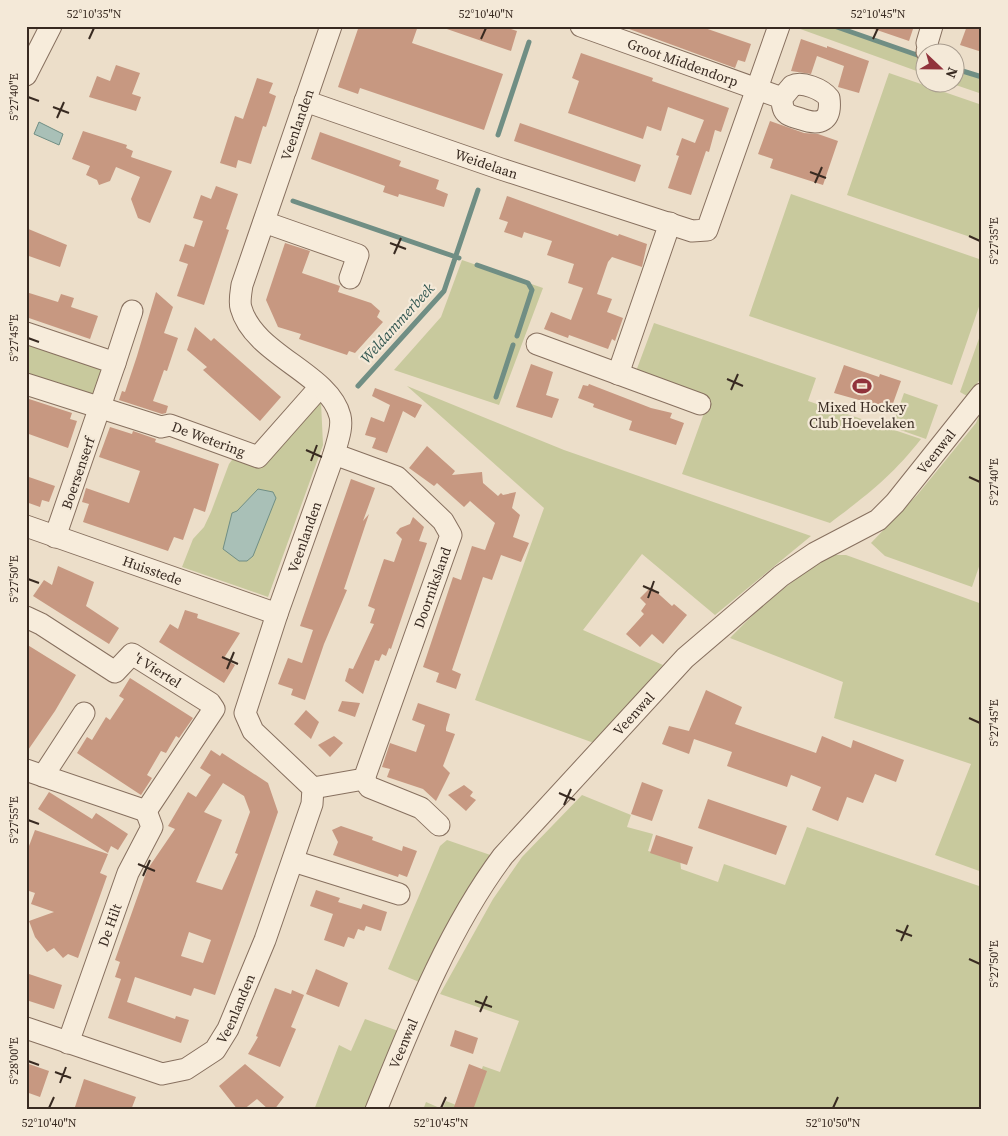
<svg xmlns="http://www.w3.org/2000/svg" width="1008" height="1136" font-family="'Source Serif 4',serif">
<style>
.green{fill:#c8c99d}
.water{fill:#a9c0b7;stroke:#708e84}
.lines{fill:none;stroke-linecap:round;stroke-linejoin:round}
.stream{stroke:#708e84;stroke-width:5}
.building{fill:#c79881;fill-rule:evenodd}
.minor-casing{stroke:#87705f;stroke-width:23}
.minor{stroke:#f7ecdb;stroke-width:21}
.ticks{fill:none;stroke:#382a21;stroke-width:2}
.labels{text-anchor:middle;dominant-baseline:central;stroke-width:4.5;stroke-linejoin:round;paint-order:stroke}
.street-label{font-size:14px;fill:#382a21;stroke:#f4e9d8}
.poi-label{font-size:14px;fill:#382a21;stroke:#f4e9d8}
.water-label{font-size:15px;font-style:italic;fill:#325751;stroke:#f4e9d8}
.neatline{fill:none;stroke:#382a21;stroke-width:2}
.ticks-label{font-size:12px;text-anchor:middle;fill:#382a21}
</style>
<rect width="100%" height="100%" fill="#ecdec9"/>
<!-- green -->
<path class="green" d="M792,26H832L925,60V74Z
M956,70L982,79V94L950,83L956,82Z
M889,73L982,105V241L847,195Z
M791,194L982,260V298L952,385L749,316Z
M462,260L543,288L499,405L394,370L441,317Z
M654,323L816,378L808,401L921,439C892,476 867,495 830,523L682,474L708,402L635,374Z
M982,330V377L967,396L960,392Z
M31,340L107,366L95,401L26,378V354Z
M407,386L564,450L811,536L715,615L642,554L583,630L663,665L594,743L475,700L544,508Z
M904,393L938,405L926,439L892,427Z
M321,402L323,445L268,597L182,567L193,539L204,527L211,512L229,464L235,456L263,460Z
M982,409V558L972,587L885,556L871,543L918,494L976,423Z
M830,555H846L982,604V872L935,855L971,764L834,718L843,682L730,638C761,605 793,580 830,555Z
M582,795L631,815L627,827L653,834L648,851L680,859L681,869L718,882L724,864L785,885L807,827L982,887V1110H423L426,1102L442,1109L446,1101L466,1109L483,1066L500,1072L519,1021L440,994L493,899L522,857Z
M447,840L499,858L424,984L388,969L440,846Z
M365,1019L401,1032L367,1110H314L339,1045L351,1051Z"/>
<!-- water -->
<path class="water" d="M39,122L63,134L59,145L34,134Z
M258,489L273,492L276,498L253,556L247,561H239L223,549L232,513L237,511Z"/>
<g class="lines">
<!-- stream -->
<path class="stream" d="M834,26L920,56
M956,69L982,77
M498,135L529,42
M293,201L459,258
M477,265L528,283L532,290L517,336
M358,386L444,291L478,190
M496,397L513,345"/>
</g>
<!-- building -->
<path class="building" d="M359,26H418L412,43L503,74L484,130L360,88L358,94L338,87Z
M444,26H502L517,31L511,51L444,28Z
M621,26H699L751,44L745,62L738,60L735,68Z
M872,26H914L909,41L871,28Z
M967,26H982V52L960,45Z
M801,39L827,48V46L869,61L859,93L838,87L844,66L817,56L811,74L791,71Z
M581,53L653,78L652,81L729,108L721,132L715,130L709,152L706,151L691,195L668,188L679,156L676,155L682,138L695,143L704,120L668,107L661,131L647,126L643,139L568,113L579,81L572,78Z
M116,65L140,73L132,94L141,97L136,111L89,97L97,76L110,81Z
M257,78L273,83L269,93L276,96L266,127L263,126L251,164L238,160L236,168L220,163L235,116L243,119Z
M770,121L804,133L818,134L838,141L823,185L770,168L773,159L758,154Z
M520,123L641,165L635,182L514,141Z
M83,131L127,145L126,148L133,151L131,157L172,171L150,223L138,218L131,199L140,177L116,167L110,181L99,185L97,180L86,175L90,166L72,159Z
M320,132L401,161L399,166L439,180L436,189L448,194L444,207L399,194L398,197L383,192L385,186L311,159Z
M216,186L238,194L226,229L229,230L204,305L177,296L188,264L179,261L185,244L194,247L198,235L203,221L193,218L201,195L211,199Z
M507,196L618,236L619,234L647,244L642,267L612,257L608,262L597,294L612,299L607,312L623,318L615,341L612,339L608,349L569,335L568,338L544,329L551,312L571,320L583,288L568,283L574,264L547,255L552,241L524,232L522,238L504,232L508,222L499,219Z
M26,228L67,245L60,267L26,255Z
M285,243L310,251L302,273L340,286L338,292L371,303L380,311L377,317L383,322L355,353L349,351L347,355L299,339L301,334L278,327L266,300Z
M26,292L58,302L61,294L74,298L71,307L98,316L90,339L26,317Z
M156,292L173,307L164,333L178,338L167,371L164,370L153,401L168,406L166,413L162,414L119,400L122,391L125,392L137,356Z
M195,327L211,341L214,338L281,397L260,421L203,370L207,367L187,350Z
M531,364L553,372L546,395L559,399L552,418L516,407Z
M844,365L879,377L880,374L901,381L891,409L834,393Z
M589,384L651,408L672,413L670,418L684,423L676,445L629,430L632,421L593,407L594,404L578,398L583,385L588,386Z
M375,388L422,405L415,418L403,411L387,453L372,448L376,438L365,435L371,417L384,422L390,405L372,396Z
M26,398L72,413L70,419L77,421L68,448L26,433Z
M110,427L132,434L133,431L156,439L155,442L219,464L205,512L194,508L183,540L174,537L168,551L83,522L89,504L82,502L86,488L129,503L140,471L99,457Z
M427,446L455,471L452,475L482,472L483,483L498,496L501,493L503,495L516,492L512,508L520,515L513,537L529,543L521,562L501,555L492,580L483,577L452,670L461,674L456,689L436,682L439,673L423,667L453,577L461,580L472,546L485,550L495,523L470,501L464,507L437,483L434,486L409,468Z
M26,476L55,486L49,502L42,500L40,507L26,502Z
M351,479L375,488L363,521L369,514L344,589L347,590L324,644L305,700L291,695L293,689L278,684L288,658L302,663L313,630L300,626Z
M413,517L424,527L419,541L427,543L391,649L389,648L386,656L382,654L379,661L375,660L363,694L345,681L349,668L353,669L374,624L370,623L375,609L368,606L384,559L394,562L402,539L396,533L400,528L410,524Z
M58,566L94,582L86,606L119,628L109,644L33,596L44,580L52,585Z
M651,587L672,606L674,604L687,615L663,644L652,634L640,647L626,634L644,614L641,611L646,604L640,598Z
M185,610L198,614L197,618L240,633L224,658L235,665L224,683L159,642L170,624L178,629Z
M26,644L76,675L55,711L26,753Z
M130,678L193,718L179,738L176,736L166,753L161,751L147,775L152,778L141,795L77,753L87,737L92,740L106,717L110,720L124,699L119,696Z
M706,690L742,707L735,724L816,753L822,736L851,748L853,740L904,760L896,782L875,774L863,803L847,797L838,821L812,810L821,787L791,775L787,787L727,766L732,752L694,739L689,754L662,744L669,726L689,731Z
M342,701L360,703L355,717L338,711Z
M418,703L450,714L446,728V731L455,734L443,766L450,773L436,801L423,789L387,777L390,769L382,767L390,743L416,752L425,725L412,720Z
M306,710L319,722L311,739L294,724Z
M334,736L343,743L330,757L318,745Z
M211,750L220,756L222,753L268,783L278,812L215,995L194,988L191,996L135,977L127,1002L175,1019L176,1016L189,1020L181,1043L108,1018L121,979L115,977L120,962L115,960L147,870L175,829L168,826L188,792L196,797L209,777L211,775L200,768ZM223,783L244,796L250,812L235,853L238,854L222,890L196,882L222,820L204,812ZM189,932L211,940L203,963L181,956Z
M642,782L663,790L652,821L631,814Z
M464,785L473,792L470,796L476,800L466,811L448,795Z
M49,792L92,819L96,813L128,834L118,850L111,846L108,853L38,809Z
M708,799L787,826L776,855L698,828Z
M341,826L373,837L372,840L402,851L403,846L417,851L407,877L399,874L398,877L333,855L338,842L332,830Z
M35,830L108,854L100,873L107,876L78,958L68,954L63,958L54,948L47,952L35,937L29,921L54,912L31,904L35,893L26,890V854Z
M656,835L693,847L687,865L650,853Z
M316,890L340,898L338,902L361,909L363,904L387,912L381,931L366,926L364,931L358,929L354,939L348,937L344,947L324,940L333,914L310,906Z
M316,969L348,983L339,1007L306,994Z
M26,973L62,985L54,1009L26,1000Z
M275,988L291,994L292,990L304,995L291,1027L296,1029L280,1067L248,1054L258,1037L256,1036Z
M455,1030L478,1038L473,1054L450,1046Z
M26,1063L49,1071L40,1097L26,1092Z
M245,1064L284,1097L274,1110H269L257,1099L243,1110H238L219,1086Z
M469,1064L487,1071L473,1110H453Z
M84,1079L136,1097L131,1110H84L75,1107Z"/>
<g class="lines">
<!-- minor casing -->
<g class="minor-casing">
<g id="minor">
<path id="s1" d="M581,26L782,98L792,86C802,81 822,89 829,98C832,121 820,126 801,119C795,117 787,116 784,110C782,106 782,102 782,98"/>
<path d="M927,52L928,47L927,43L932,26"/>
<path d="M26,75L51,26"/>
<path id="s2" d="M305,101L501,169L692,231L707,230L779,26"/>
<path d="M264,222L358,255L350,278"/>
<path d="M26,333L115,363L55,537"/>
<path d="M537,344L700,404"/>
<path d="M115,363L132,311"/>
<path d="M618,374L670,223"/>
<path id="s3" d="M26,384L161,427L170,425L258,457L319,388"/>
<path id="s4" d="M26,526L277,614"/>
<path id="s5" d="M26,617L41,624L115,672L132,654L210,703L214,709L146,811"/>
<path d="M26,770L146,811"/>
<path d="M43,776L84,713"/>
<path d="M364,779L369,787L421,808L439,825"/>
<path id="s6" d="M313,788L364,779L451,535L443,521L397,477L334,454"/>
<path d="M293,861L399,894"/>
<path id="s7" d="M26,1028L162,1074L186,1069L215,1050L228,1029L265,940L312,804L313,788L253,731L245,713L277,614L334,454C337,442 343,428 340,416C329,373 254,355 241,308C239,302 241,292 242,285L331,26"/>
<path id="s8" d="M68,1043L128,873L152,827L146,811"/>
<path id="s9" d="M376,1110C411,1024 447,931 503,856L685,658L781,576L815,553L878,520L895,503L982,394"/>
</g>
</g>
<!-- minor -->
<use href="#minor" class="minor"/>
</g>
<!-- ticks -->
<path class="ticks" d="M89,39L94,28M481,39L486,28M873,39L878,28M28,97L39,101M53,107L69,113M57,118L64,102M810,172L826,178M815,183L822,167M969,236L980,241M390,243L406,249M394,254L401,238M28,338L39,342M727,379L743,386M731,390L738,374M306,450L322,457M311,461L317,445M969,477L980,482M28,579L39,583M643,586L659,593M648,598L654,581M222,657L238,664M227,669L234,652M969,718L980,723M559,793L575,800M564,805L571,789M28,820L39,824M138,864L155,871M143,876L150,860M896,930L912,936M901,941L908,925M969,959L980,964M475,1001L492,1007M480,1012L487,996M28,1061L39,1065M55,1072L71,1078M60,1083L66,1067M49,1108L54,1097M441,1108L446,1097M833,1108L838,1097"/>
<!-- icons -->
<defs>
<g id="stadium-bare" transform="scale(1.5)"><path d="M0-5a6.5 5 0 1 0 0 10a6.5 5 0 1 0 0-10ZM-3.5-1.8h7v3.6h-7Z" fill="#91333c" stroke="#f4e9d8" stroke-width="2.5" paint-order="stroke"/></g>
</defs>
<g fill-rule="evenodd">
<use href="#stadium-bare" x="862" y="386"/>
</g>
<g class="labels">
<!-- street labels -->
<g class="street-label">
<text stroke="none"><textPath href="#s1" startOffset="108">Groot Middendorp</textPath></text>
<text stroke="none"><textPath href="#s7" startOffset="1241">Veenlanden</textPath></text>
<text stroke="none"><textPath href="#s2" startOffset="192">Weidelaan</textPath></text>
<text stroke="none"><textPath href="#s3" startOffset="192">De Wetering</textPath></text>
<text stroke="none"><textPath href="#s9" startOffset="882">Veenwal</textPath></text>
<text transform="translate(78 473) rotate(-71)">Boersenserf</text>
<text stroke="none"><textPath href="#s7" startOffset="772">Veenlanden</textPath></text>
<text stroke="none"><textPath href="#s4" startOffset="134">Huisstede</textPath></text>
<text stroke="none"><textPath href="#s6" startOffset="255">Doorniksland</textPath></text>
<text stroke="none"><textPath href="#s5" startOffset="160">'t Viertel</textPath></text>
<text stroke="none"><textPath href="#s9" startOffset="478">Veenwal</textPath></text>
<text stroke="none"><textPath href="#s8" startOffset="125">De Hilt</textPath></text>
<text stroke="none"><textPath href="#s7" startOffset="249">Veenlanden</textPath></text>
<text stroke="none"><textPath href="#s9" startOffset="72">Veenwal</textPath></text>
</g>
<!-- poi labels -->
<g class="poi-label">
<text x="862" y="407">Mixed Hockey<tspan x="862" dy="16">Club Hoevelaken</tspan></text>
</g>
<!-- water labels -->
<g class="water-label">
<text transform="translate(397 323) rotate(-48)">Weldammerbeek</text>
</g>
</g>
<!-- border -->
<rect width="1008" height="1136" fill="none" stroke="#f4e9d8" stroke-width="55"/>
<!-- north arrow -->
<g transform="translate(940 68) rotate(112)"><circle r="24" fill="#f4e9d8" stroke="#a99d8f"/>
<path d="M0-4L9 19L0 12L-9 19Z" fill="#91333c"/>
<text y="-8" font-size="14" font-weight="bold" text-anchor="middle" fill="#382a21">N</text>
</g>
<rect x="28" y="28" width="952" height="1080" class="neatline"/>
<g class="ticks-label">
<text x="94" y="18">52°10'35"N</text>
<text x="486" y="18">52°10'40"N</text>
<text x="878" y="18">52°10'45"N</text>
<text transform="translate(14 97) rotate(-90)" y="4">5°27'40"E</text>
<text transform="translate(994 241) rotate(-90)" y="4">5°27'35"E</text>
<text transform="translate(14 338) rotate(-90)" y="4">5°27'45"E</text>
<text transform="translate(994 482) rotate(-90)" y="4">5°27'40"E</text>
<text transform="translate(14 579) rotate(-90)" y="4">5°27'50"E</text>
<text transform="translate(994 723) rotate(-90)" y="4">5°27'45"E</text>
<text transform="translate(14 820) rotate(-90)" y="4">5°27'55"E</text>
<text transform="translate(994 964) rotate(-90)" y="4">5°27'50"E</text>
<text transform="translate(14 1061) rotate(-90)" y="4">5°28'00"E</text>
<text x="49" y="1127">52°10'40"N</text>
<text x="441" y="1127">52°10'45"N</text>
<text x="833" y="1127">52°10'50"N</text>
</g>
</svg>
